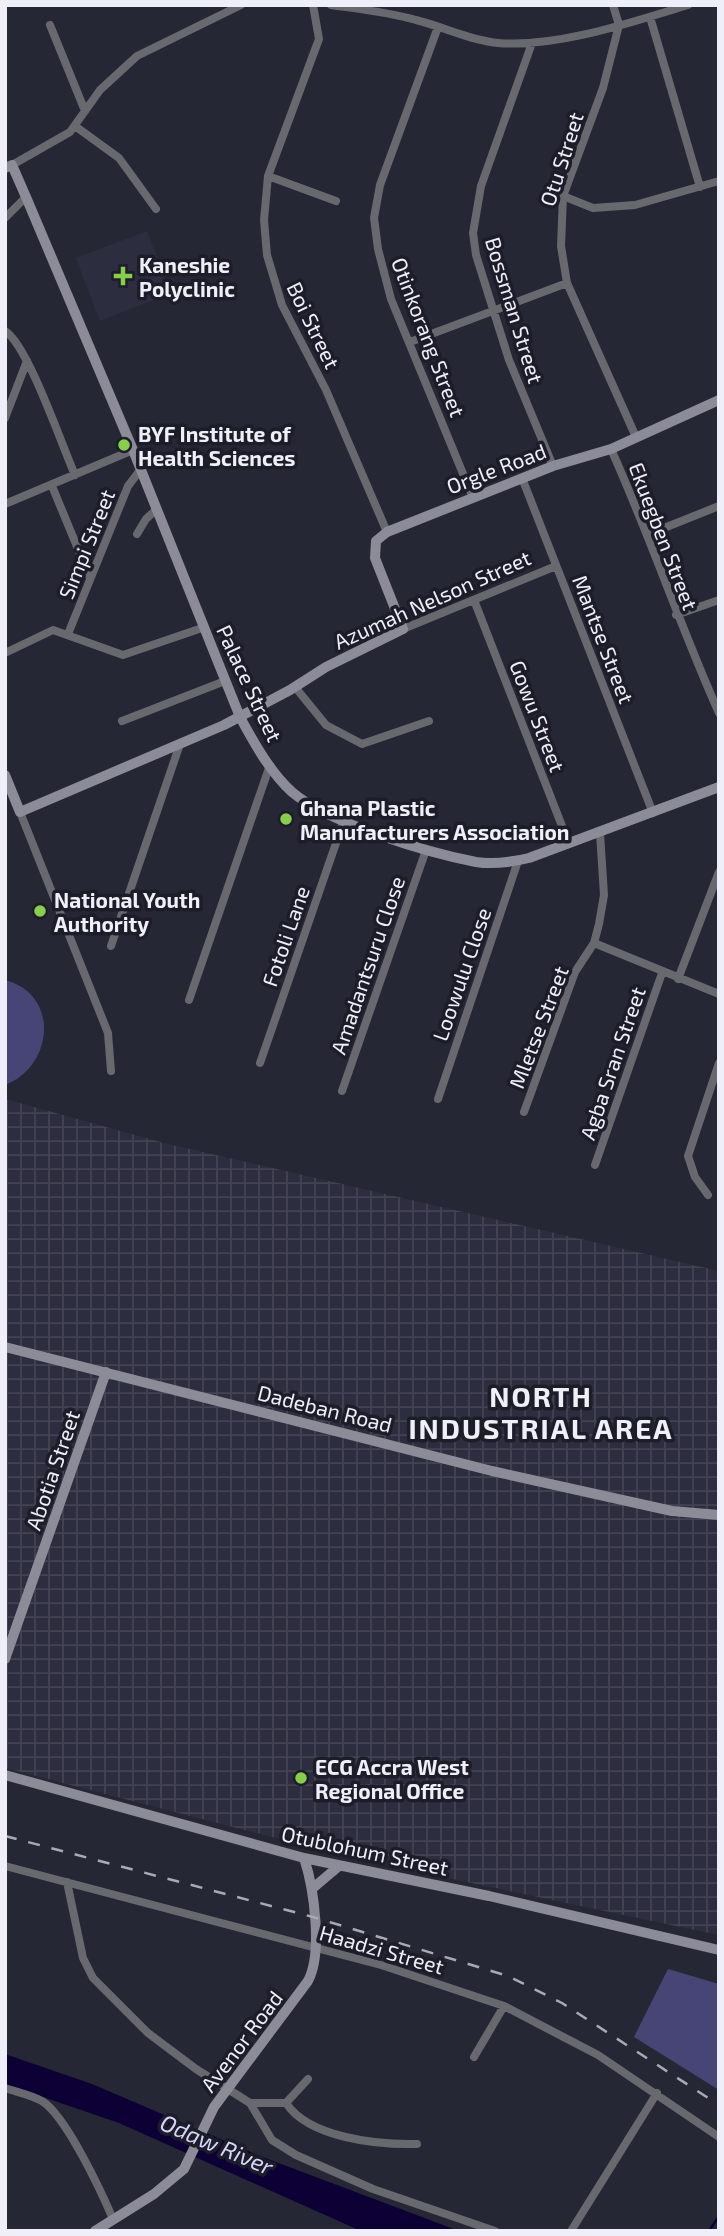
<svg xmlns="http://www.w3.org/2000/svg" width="724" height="2236" font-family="'Exo 2',sans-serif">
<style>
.built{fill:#2d2d40}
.industrial{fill:url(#industrial-grid)}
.green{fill:#464575}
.water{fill:#0d0035}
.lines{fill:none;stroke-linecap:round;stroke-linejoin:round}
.stream{stroke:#0d0035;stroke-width:2.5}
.street{stroke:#68686f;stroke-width:8}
.secondary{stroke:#8c8c98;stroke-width:10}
.rail{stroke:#a9aab4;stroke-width:2.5;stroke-dasharray:12 12;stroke-linecap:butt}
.poi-dot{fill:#87cf4b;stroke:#1d1d2a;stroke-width:2.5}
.labels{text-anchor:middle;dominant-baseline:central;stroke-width:7;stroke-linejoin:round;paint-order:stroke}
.street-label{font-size:21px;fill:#eeeff8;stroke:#1d1d2a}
.poi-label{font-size:21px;font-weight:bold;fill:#eeeff8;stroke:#1d1d2a;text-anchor:start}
.water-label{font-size:23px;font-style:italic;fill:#d5d6fc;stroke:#1d1d2a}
.district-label{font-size:28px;font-weight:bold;letter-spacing:2px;fill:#eeeff8;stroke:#1d1d2a}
</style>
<defs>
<pattern id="industrial-grid" width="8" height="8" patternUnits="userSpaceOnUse" patternTransform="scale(1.75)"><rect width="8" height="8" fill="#2d2d40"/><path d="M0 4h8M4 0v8" fill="none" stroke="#424253"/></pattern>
</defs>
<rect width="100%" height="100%" fill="#262734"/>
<!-- built -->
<path class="built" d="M147,231L171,293L100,321L76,258Z"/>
<!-- industrial -->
<path class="industrial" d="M5,1099L164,1143L719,1271V1935L357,1859L5,1768Z"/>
<!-- green -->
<path class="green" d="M5,980C60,994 54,1066 5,1085Z
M668,1969L719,1984V2090L634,2037Z"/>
<!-- water -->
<path class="water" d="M5,2054L92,2084L260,2156L459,2231H361L119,2123L5,2084Z"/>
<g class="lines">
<!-- stream -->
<path class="stream" d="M709,2231L719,2216"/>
<!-- street -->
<path class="street" d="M313,5L319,39L268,176L264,220L267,255L282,305L326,390L387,532
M331,5C359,9 388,12 416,20C444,27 469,40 498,43C557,48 632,22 688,5
M613,5L619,25L603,88L563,196L561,246L567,283L636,437
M650,17L700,187
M50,25L85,111
M438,27L380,185L374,218L378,249L391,299L473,498
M532,43L481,186L473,233L476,255L509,360L553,466
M75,126L119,158L156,209
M12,165L70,132L100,90L137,56L241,5
M268,176L336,201
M563,196L593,208L635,205L719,181
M5,218L26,197
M5,331C28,345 62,446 75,475
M410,342L567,283
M5,418L27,361
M611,449C650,536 680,626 719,713
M522,478L653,813
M52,486L90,578
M5,504L133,450
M137,534L146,519L157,509
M649,534L719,506
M474,600L569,844
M676,615L719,600
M403,629L556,566
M68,634L128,486L141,469
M5,653L53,630L123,655L202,628
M295,687L326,725L362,744L429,721
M122,721L225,681
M20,812L108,1033L111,1071
M594,943L719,994
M111,946L180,744
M678,979L719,872
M189,1000L270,765
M260,1063L344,820
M342,1091L426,850
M438,1099L518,861
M524,1112L575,972L594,943L599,924L604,895L600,833
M595,1165L662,973
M708,1195L695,1177L688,1156L719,1063
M5,1866L381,1965L504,2006L598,2055L719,2137
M67,1882L83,1958L93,1978L148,2033L196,2069L250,2103L272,2140L296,2155L373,2189L495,2231
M474,2057L504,2006
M5,2088C17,2092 31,2095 42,2101C66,2116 101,2191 113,2219
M250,2103H286
M286,2103C309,2138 378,2145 417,2144
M286,2103L308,2079
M571,2231L657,2093"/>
<!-- secondary -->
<path class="secondary" d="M5,168L12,165L26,197L133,450L240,717C254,743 270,772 292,792C328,823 429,853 476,862C494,865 512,862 529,858L719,787
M5,775L20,812L224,725L290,690L326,667L403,629L375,558L376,541L387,532L553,466L611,449L719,400
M5,1347L492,1471L672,1511L719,1515
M5,1659L106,1372
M5,1775L304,1858L489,1896L719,1950
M313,1888L339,1866
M95,2231L154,2194L184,2169L214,2107L308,1981C323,1953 314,1888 304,1858"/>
<!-- rail -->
<path class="rail" d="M5,1836L313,1917L508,1976L562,2003L719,2105"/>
</g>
<!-- markers -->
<g class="poi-dot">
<path d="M119.5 265.5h7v7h7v7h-7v7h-7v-7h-7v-7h7z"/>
<circle cx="124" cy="445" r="7"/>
<circle cx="286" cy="819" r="7"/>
<circle cx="40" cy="911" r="7"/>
<circle cx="301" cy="1778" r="7"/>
</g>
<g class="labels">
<!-- street labels -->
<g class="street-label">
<text transform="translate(561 159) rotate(-72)">Otu Street</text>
<text transform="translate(515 310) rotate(73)">Bossman Street</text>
<text transform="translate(314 325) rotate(64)">Boi Street</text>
<text transform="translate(429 337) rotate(69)">Otinkorang Street</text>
<text transform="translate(496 468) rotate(-21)">Orgle Road</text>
<text transform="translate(664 536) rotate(69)">Ekuegben Street</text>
<text transform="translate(86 544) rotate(-68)">Simpi Street</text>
<text transform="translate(432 599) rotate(-24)">Azumah Nelson Street</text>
<text transform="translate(604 639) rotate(69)">Mantse Street</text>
<text transform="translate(250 683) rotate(65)">Palace Street</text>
<text transform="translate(538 716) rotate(69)">Gowu Street</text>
<text transform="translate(285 936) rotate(-71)">Fotoli Lane</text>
<text transform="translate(367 965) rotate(-71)">Amadantsuru Close</text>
<text transform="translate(461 974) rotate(-71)">Loowulu Close</text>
<text transform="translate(538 1027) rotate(-69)">Mletse Street</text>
<text transform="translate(612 1063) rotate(-71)">Agba Sran Street</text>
<text transform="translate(325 1408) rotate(14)">Dadeban Road</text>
<text transform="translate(52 1470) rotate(-71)">Abotia Street</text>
<text transform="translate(365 1850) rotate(12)">Otublohum Street</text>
<text transform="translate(382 1949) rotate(16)">Haadzi Street</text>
<text transform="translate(241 2041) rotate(-53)">Avenor Road</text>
</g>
<!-- poi labels -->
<g class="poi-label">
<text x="139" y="264">Kaneshie<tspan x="139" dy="24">Polyclinic</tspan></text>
<text x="138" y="433">BYF Institute of<tspan x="138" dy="24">Health Sciences</tspan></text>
<text x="300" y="807">Ghana Plastic<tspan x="300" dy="24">Manufacturers Association</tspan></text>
<text x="54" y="899">National Youth<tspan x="54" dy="24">Authority</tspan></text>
<text x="315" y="1766">ECG Accra West<tspan x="315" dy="24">Regional Office</tspan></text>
</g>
<!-- water labels -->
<g class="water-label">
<text transform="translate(217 2144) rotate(23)">Odaw River</text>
</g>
<!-- district labels -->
<g class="district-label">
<text x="541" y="1396">NORTH<tspan x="541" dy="32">INDUSTRIAL AREA</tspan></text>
</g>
</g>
<!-- border -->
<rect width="724" height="2236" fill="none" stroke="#eeeff8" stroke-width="14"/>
</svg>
